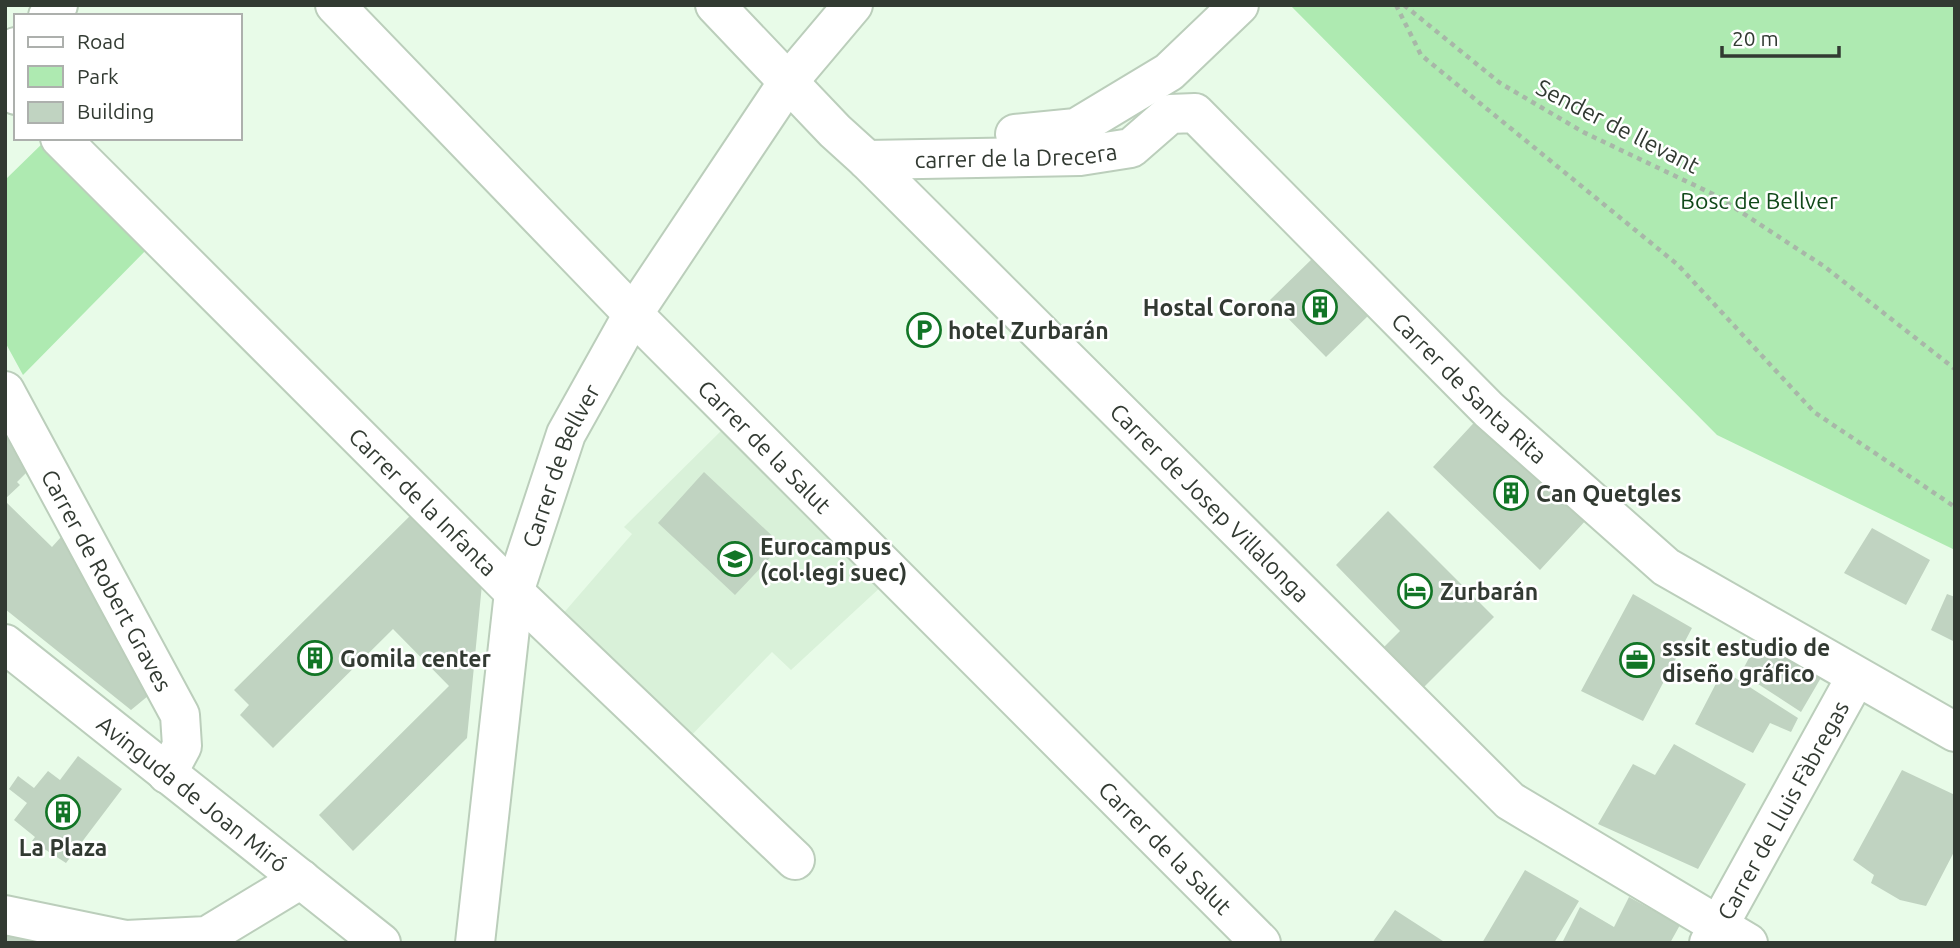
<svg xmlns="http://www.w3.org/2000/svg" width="1960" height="948" font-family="Ubuntu,sans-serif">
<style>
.built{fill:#d9f1d9}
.green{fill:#aeeab1}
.building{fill:#c0d3c1}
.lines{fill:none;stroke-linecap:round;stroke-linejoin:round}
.minor-casing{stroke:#bbcebb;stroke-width:42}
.path{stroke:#a8b7a8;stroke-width:4.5;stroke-dasharray:5 5;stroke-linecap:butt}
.minor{stroke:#fff;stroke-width:38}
.labels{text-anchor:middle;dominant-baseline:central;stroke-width:5;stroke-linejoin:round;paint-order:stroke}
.street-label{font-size:23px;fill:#323a32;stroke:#fff}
.park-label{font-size:23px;fill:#104819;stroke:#fff}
.poi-label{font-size:23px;font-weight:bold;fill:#323a32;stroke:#fff;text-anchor:start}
</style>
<rect width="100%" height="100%" fill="#e8fbe8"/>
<!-- built -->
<path class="built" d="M727,425L884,584L791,670L772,652L684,743L561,616L632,534L624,527Z"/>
<!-- green -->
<path class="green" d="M1290,5H1955V550L1717,435Z
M47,139L153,243L23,375L5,342V180Z"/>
<!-- building -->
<path class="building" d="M1315,256L1370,314L1326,357L1270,300Z
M1482,414L1587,519L1540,570L1433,467Z
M5,434L26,473L17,482L20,485L5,499Z
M704,472L782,545L735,595L658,523Z
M5,501L52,547L61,537L148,696L131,710L5,609Z
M418,508L483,574L467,738L353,851L319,815L449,686L393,629L273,748L240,715L249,705L234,690Z
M1388,511L1494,617L1417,694L1377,654L1400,631L1336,565Z
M1872,528L1930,560L1906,605L1844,573Z
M1633,594L1692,628L1643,721L1581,691Z
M1947,594L1955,597V642L1931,630Z
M1758,641L1822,676L1801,712L1741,673Z
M1723,670L1798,718L1791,732L1770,723L1753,753L1695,724Z
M1674,744L1746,784L1698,869L1598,824L1633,764L1655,775Z
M78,756L122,789L66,863L32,841L35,837L14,820L27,803L9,789L18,776L34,788L48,771L60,780Z
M1902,770L1955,795V850L1926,906L1900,900L1871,883L1874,875L1853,860Z
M1525,870L1579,901L1554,943H1482Z
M1629,897L1680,925L1670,943H1562L1580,907L1614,927Z
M1395,910L1446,943H1372Z
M5,930L43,939L42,943H5Z"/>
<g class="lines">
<!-- minor casing -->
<g class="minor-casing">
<g id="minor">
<path id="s1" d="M335,5L633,314L1261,943"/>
<path id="s2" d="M715,5L835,131L867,160L1510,801L1748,943"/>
<path d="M48,16L58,5"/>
<path d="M5,57L16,47"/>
<path d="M5,84L16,95"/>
<path d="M1015,134L1076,128L1169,72L1239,5"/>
<path id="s3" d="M60,138L514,592L795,860"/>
<path id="s4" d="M867,160L1080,156L1131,148L1170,114L1195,113L1489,410L1666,567L1955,732"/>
<path id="s5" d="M5,391L180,715L182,746L167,774"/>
<path id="s6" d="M5,644L381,943"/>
<path d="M5,915L126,940L207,936L301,879"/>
<path id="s7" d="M475,943L514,592L566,434L633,314L788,82L853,5"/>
<path id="s8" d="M1709,943L1856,677"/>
</g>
</g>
<!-- path -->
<path class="path" d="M1396,5L1421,55L1678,265L1814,412L1955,507
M1404,5L1500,83L1583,132L1715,195L1825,267L1955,369"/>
<!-- minor -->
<use href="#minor" class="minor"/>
</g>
<!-- icons -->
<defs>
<g id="building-ring" transform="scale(1.75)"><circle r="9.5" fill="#fff" stroke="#127526" stroke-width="1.5"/><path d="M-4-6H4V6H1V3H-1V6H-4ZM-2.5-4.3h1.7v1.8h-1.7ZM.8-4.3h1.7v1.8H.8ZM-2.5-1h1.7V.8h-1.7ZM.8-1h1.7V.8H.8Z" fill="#127526"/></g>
<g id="parking-ring" transform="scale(1.75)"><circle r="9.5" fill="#fff" stroke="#127526" stroke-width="1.5"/><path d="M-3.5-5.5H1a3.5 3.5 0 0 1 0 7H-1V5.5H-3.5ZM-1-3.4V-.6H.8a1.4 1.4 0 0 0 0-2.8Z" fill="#127526"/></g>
<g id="school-ring" transform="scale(1.75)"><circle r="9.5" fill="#fff" stroke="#127526" stroke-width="1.5"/><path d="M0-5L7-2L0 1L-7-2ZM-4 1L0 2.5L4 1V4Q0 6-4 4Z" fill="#127526"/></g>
<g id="hotel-ring" transform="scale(1.75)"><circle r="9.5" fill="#fff" stroke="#127526" stroke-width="1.5"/><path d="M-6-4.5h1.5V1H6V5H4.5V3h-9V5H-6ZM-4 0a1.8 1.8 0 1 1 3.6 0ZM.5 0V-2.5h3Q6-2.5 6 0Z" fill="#127526"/></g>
<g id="office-ring" transform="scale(1.75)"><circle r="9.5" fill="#fff" stroke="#127526" stroke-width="1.5"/><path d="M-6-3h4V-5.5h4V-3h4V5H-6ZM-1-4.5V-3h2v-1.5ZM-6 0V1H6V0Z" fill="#127526"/></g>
</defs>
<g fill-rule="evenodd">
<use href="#building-ring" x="1320" y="307"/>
<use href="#parking-ring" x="924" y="330"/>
<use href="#building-ring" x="1511" y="493"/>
<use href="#school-ring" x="735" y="559"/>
<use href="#hotel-ring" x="1415" y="591"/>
<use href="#building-ring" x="315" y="658"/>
<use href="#office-ring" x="1637" y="660"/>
<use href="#building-ring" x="63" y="812"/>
</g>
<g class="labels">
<!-- street labels -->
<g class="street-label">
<text transform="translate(1618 126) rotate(27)">Sender de llevant</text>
<text stroke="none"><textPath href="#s4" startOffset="149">carrer de la Drecera</textPath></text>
<text stroke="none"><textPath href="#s4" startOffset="730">Carrer de Santa Rita</textPath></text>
<text stroke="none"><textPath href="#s1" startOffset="616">Carrer de la Salut</textPath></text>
<text stroke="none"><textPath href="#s7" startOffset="488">Carrer de Bellver</textPath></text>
<text stroke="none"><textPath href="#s3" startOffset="514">Carrer de la Infanta</textPath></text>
<text stroke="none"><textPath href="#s2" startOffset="702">Carrer de Josep Villalonga</textPath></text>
<text stroke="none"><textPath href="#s5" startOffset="215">Carrer de Robert Graves</textPath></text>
<text stroke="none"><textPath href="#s6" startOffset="240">Avinguda de Joan Miró</textPath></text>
<text stroke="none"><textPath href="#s8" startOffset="152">Carrer de Lluis Fàbregas</textPath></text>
<text stroke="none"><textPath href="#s1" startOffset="1183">Carrer de la Salut</textPath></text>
</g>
<!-- park labels -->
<g class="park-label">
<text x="1759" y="200">Bosc de Bellver</text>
</g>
<!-- poi labels -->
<g class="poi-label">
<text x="1296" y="307" text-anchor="end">Hostal Corona</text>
<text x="948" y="330">hotel Zurbarán</text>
<text x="1536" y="493">Can Quetgles</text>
<text x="760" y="546">Eurocampus<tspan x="760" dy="26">(col·legi suec)</tspan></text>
<text x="1440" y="591">Zurbarán</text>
<text x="1662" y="647">sssit estudio de<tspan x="1662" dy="26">diseño gráfico</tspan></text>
<text x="340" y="658">Gomila center</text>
<text x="63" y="847" text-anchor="middle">La Plaza</text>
</g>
</g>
<!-- border -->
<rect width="1960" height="948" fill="none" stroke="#323a32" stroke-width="14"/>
<!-- legend -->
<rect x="14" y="14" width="228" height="126" fill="#ffffff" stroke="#adb0ad" stroke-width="2"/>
<rect x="28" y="37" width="35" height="10" fill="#ffffff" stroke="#adb0ad" stroke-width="2"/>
<text x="77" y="49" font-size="21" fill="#323a32">Road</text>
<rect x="28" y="66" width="35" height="21" fill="#aeeab1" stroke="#adb0ad" stroke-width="2"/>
<text x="77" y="84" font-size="21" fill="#323a32">Park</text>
<rect x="28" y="102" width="35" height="21" fill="#c0d3c1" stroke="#adb0ad" stroke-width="2"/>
<text x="77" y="119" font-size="21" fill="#323a32">Building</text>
<!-- scale -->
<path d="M1722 46v10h117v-10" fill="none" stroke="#323a32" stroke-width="3.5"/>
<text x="1732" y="46" font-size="21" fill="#323a32" stroke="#ffffff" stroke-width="5" paint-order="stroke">20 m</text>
</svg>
